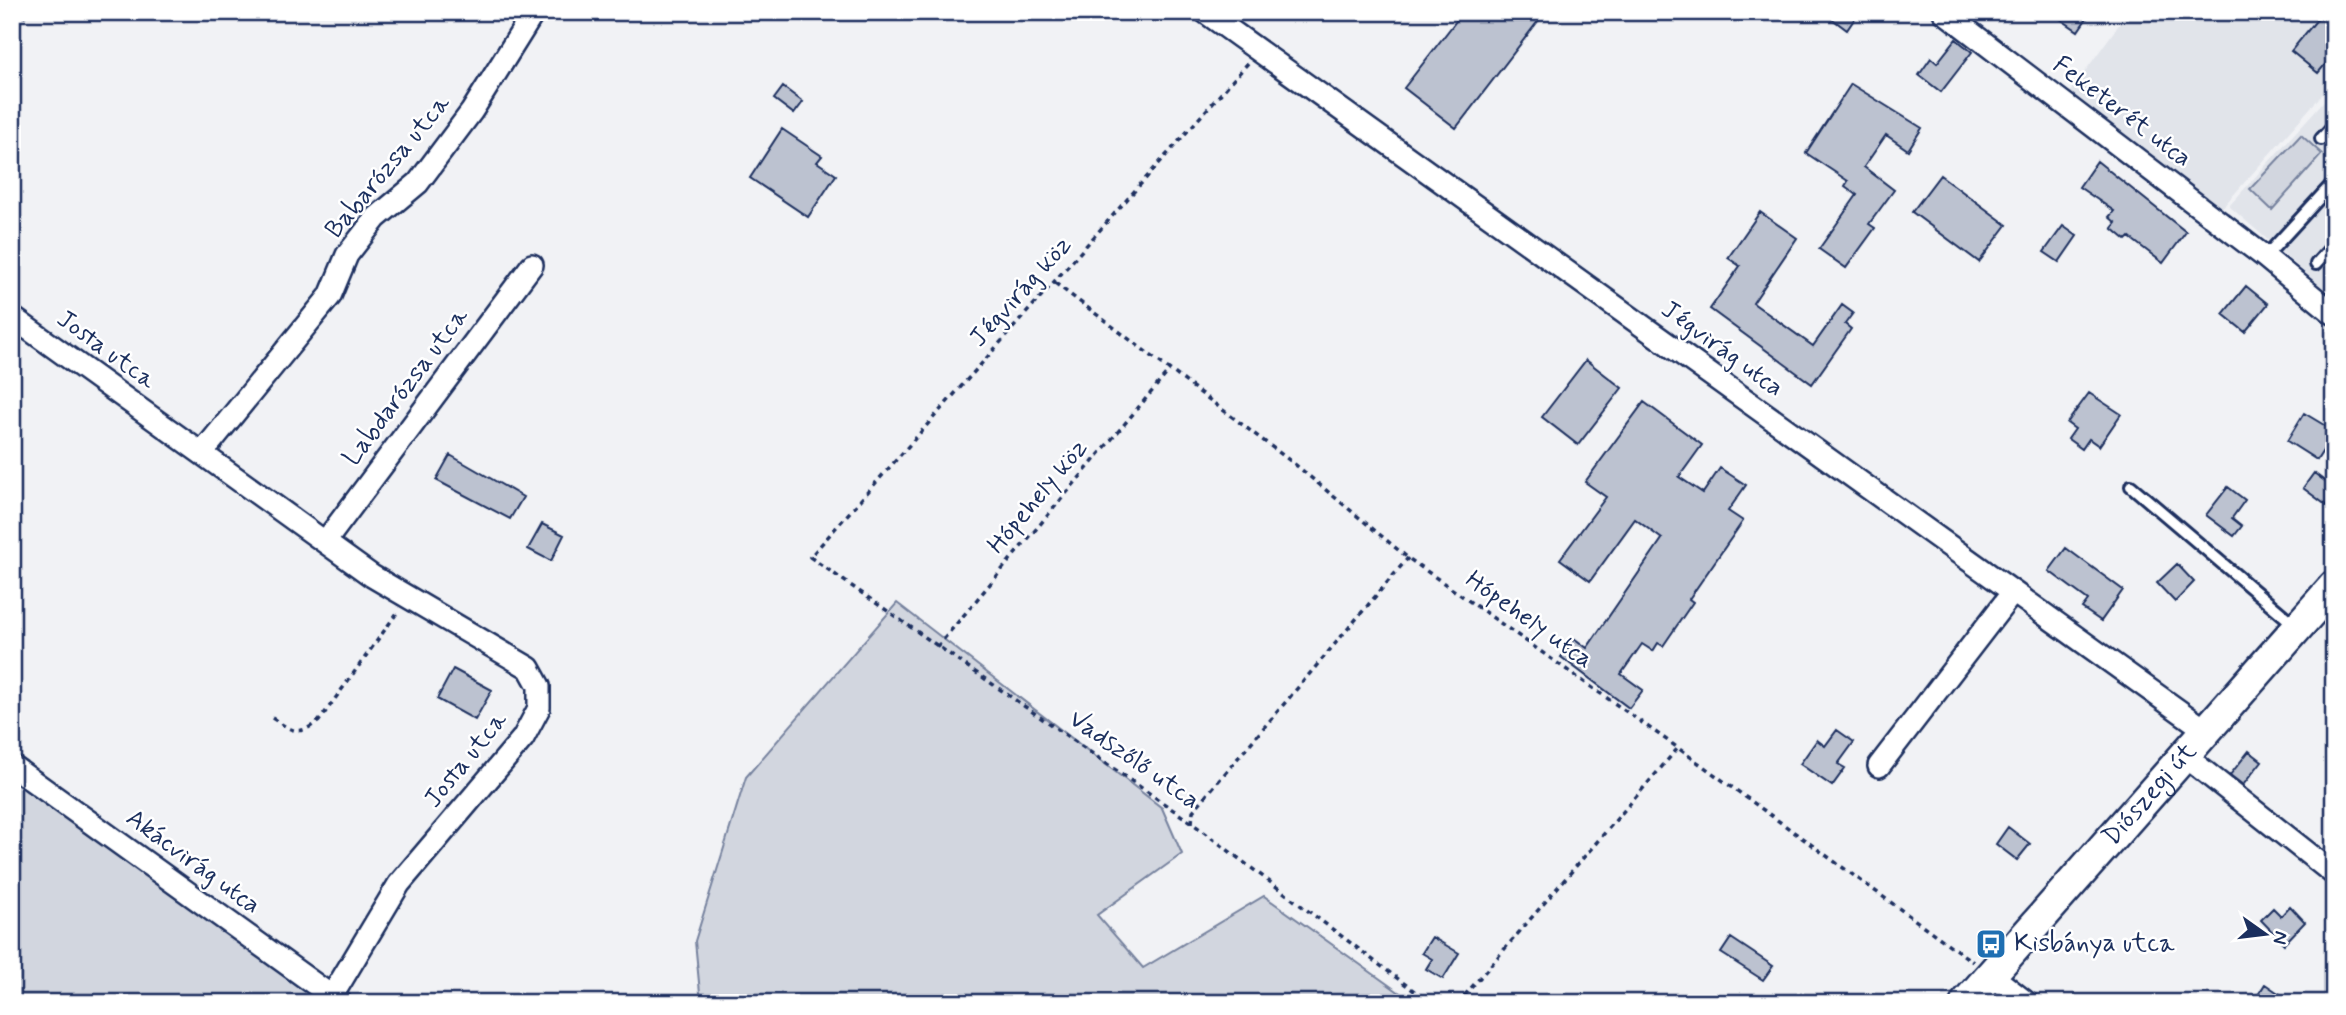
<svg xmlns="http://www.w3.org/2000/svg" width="2346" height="1015" font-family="Mynerve,sans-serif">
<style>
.built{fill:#e1e4ea}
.green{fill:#d2d6df;stroke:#76829e;stroke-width:2}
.building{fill:#bcc2d0;stroke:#1b2f5e;stroke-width:2}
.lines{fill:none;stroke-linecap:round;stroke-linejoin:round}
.service-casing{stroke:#1b2f5e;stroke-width:16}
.minor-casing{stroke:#1b2f5e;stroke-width:26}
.secondary-casing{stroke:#1b2f5e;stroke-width:35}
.path{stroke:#1b2f5e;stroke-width:3.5;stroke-dasharray:5 5;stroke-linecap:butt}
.service{stroke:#fff;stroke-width:10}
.minor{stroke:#fff;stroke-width:21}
.secondary{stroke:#fff;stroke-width:30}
.labels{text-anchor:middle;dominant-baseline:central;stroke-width:5;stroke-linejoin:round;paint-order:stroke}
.street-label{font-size:26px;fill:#1b2f5e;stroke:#fff}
.poi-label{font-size:26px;fill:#1b2f5e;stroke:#fff;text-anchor:start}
</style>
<rect width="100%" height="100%" fill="#f1f2f5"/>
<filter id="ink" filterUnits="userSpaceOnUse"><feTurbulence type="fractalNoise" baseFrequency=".0143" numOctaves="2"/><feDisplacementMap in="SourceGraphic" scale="14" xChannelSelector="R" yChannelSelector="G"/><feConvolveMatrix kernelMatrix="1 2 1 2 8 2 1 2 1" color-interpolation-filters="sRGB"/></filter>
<g filter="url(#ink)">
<!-- built -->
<path class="built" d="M2128,12H2334V81L2207,225L2065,99Z
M2334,90V298L2229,206Z"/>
<!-- green -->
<path class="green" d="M2301,135L2322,154L2272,210L2250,189Z
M897,603L1162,808L1182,854L1097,915L1143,968L1264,896L1414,1003H701L695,941L746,777Z
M12,776L330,1003H12Z"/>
<!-- building -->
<path class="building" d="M1463,12H1545L1456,128L1404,88Z
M1823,12H1859L1847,30Z
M2050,12H2091L2078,31Z
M2323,12H2334V54L2318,73L2291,51Z
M1956,39L1972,52L1941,92L1919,75L1931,58L1937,63Z
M1851,84L1922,128L1908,150L1886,135L1864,167L1894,190L1869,224L1875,228L1846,268L1819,249L1857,195L1845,186L1848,181L1806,153Z
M783,87L803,102L794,114L774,99Z
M782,129L822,156L817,162L836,175L808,217L750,178Z
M2097,161L2186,232L2163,263L2129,237L2126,240L2112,228L2116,223L2109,217L2114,211L2079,187Z
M1940,175L2007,225L1979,262L1912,212Z
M1760,212L1797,238L1753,303L1813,346L1842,305L1853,313L1845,324L1851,329L1812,384L1710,309L1740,266L1728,258Z
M2063,226L2077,236L2059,262L2044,252Z
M2246,286L2268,304L2245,332L2223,314Z
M1586,360L1622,388L1578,445L1542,417Z
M2089,393L2121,414L2099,446L2089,439L2082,449L2068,439L2075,429L2067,423Z
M1644,402L1702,445L1679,477L1703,493L1720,468L1746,485L1728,511L1743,521L1689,599L1693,602L1663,646L1658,643L1653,651L1642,644L1621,674L1643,690L1629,708L1561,657L1575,639L1587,648L1662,539L1635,519L1590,581L1560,559L1606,497L1585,482Z
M2304,413L2334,431V452L2326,446L2317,460L2287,441Z
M450,455L523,497L510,519L436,480Z
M2314,473L2334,488V511L2303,488Z
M2228,487L2245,500L2232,518L2242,526L2234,536L2206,515Z
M542,524L564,535L551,561L528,549Z
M2066,548L2123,590L2101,621L2082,608L2088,600L2049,571Z
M2177,564L2194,582L2175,602L2157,583Z
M453,669L492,690L475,720L437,699Z
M1837,730L1854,742L1838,764L1845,768L1832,786L1800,764L1817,740L1825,746Z
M2249,751L2262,761L2243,785L2230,775Z
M2008,827L2030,844L2017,860L1996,844Z
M2290,906L2305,922L2284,944L2261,920L2273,908L2281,916Z
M1432,937L1459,953L1443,979L1426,969L1432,959L1422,953Z
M1731,938L1773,966L1763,980L1721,953Z
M2265,984L2293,1003H2253Z"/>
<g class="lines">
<!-- service casing -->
<g class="service-casing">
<path id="service" d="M2321,139L2334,125
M2265,257L2334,182
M2316,264L2334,244
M2131,486L2296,626"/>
</g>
<!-- minor casing -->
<g class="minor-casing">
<path id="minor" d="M1205,12L2207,731
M1944,12L2265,257L2334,314
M12,317L372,576L529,668L539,686V708L523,738L399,884L332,996
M202,453L330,296L347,255L376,218L418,183L472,111L534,12
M325,542L532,265
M2185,756L2334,874
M12,766L341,1003
M1879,766L2013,592
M1991,975L2027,1003"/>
</g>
<!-- secondary casing -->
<g class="secondary-casing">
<g id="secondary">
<path id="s1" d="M1966,1003L2334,586"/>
</g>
</g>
<!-- path -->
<path class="path" d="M12,34L27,12
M1248,63L810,557L1192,823L1430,1003
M1055,283L1297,466L1408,558L1678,748L1973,962
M937,647L1169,371
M272,718C293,731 297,737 319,721L397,613
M1192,823L1193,811L1408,558
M1458,1003L1678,748"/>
<!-- service -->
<use href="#service" class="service"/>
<!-- minor -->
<use href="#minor" class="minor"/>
<!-- secondary -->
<use href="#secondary" class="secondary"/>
</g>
</g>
<!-- icons -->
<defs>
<g id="bus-square" transform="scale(1.575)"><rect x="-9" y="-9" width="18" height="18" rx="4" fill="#1f6fb2" stroke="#fff"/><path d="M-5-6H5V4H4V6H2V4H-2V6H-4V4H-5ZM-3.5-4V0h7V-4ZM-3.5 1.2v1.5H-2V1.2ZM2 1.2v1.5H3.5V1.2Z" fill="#fff"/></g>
</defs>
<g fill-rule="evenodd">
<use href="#bus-square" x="1991" y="944"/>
</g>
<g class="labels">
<!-- street labels -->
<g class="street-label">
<text transform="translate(2122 112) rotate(37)">Feketerét utca</text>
<text transform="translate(388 167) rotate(-50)">Babarózsa utca</text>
<text transform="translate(1021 292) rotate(-48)">Jégvirág köz</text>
<text transform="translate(1722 349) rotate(36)">Jégvirág utca</text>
<text transform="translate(106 350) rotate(36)">Josta utca</text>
<text transform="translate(406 387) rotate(-53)">Labdarózsa utca</text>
<text transform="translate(1038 497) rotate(-50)">Hópehely köz</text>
<text transform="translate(1529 620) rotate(35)">Hópehely utca</text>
<text transform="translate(466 760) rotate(-51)">Josta utca</text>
<text transform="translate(1134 760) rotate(35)">Vadszőlő utca</text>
<text stroke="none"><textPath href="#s1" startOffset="278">Diószegi út</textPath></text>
<text transform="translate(193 862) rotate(36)">Akácvirág utca</text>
</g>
<!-- poi labels -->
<g class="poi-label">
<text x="2014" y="944">Kisbánya utca</text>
</g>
</g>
<!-- margin -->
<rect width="2346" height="1015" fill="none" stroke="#fff" stroke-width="42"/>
<rect x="21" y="21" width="2304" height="973" fill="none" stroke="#1b2f5e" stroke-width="2.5" filter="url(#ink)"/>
<!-- north arrow -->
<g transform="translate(2265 934) rotate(104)" stroke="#ffffff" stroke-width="5" paint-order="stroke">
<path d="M0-5L12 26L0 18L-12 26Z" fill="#1b2f5e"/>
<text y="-10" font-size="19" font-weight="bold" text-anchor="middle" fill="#1b2f5e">N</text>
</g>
</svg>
